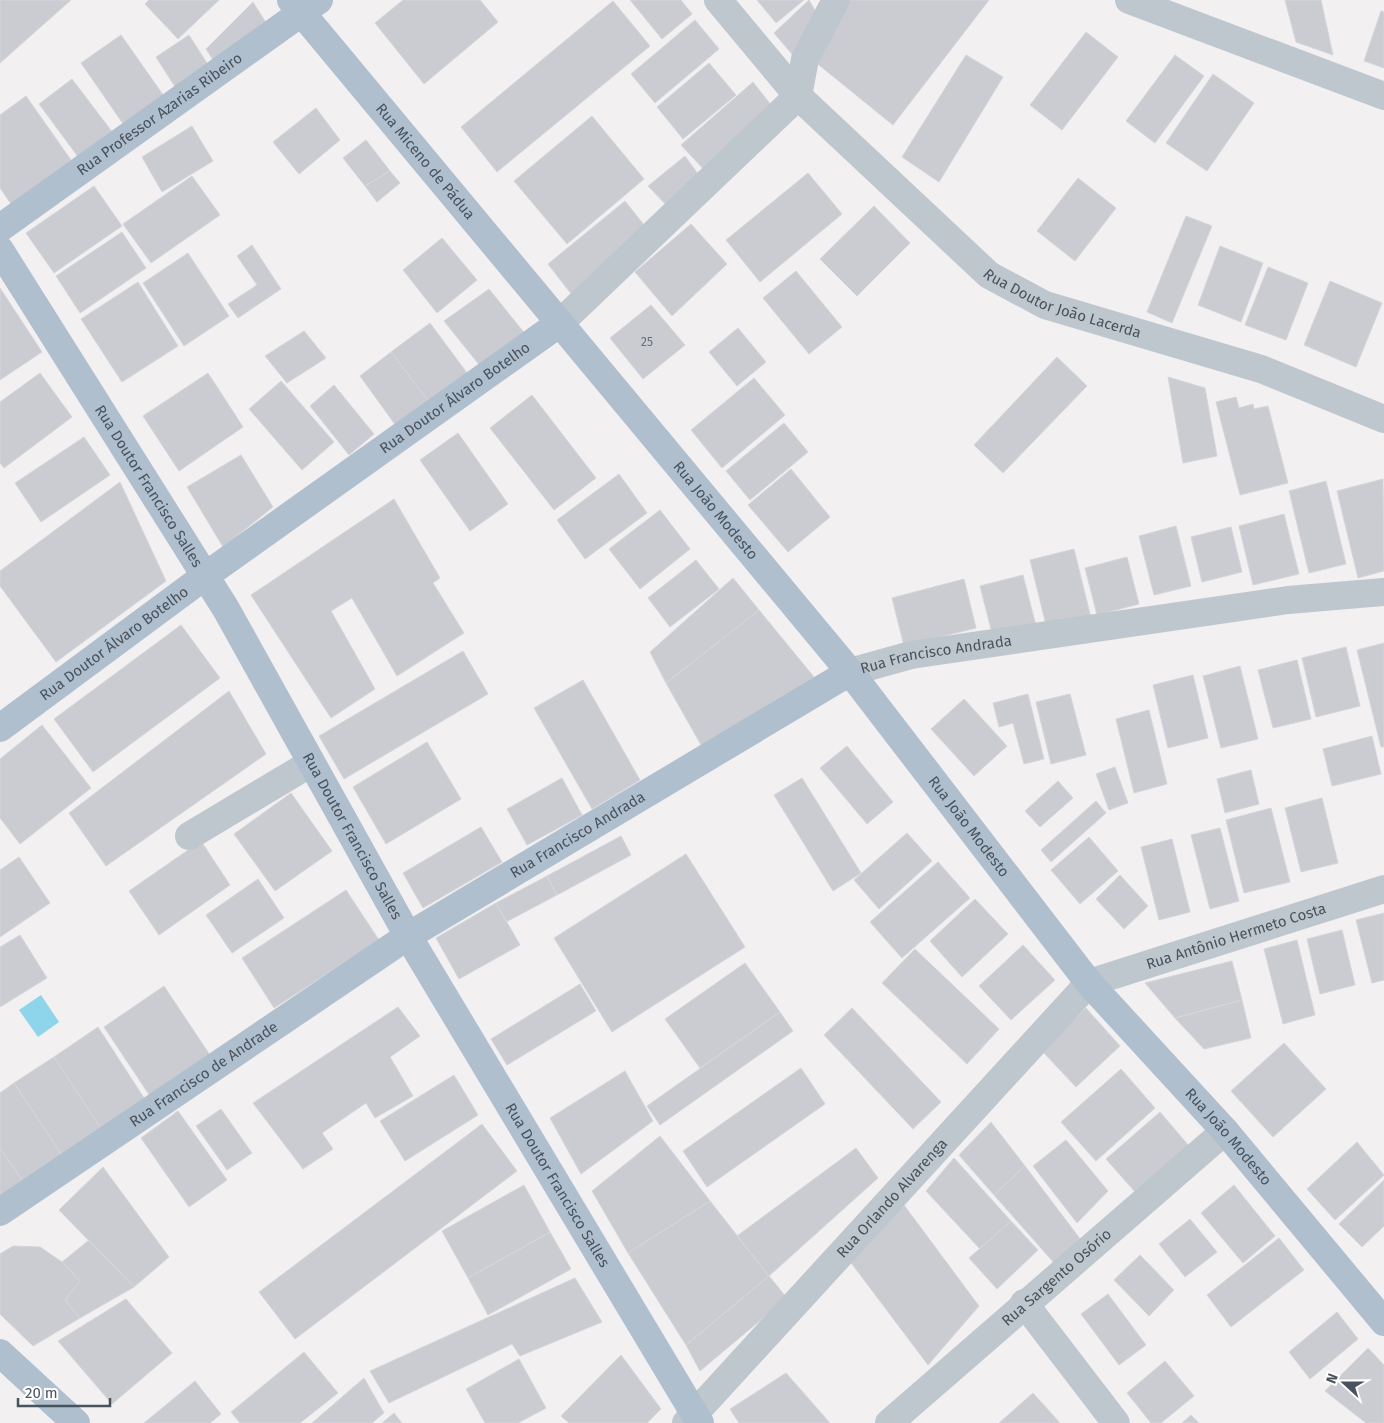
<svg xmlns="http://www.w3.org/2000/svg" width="1384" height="1423" font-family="'Fira Sans',sans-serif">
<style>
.water{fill:#8ed5eb}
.building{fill:#caccd2;stroke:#d4d6db}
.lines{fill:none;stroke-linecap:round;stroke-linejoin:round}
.minor{stroke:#bec7ce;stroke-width:28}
.major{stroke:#b0bfce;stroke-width:28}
.labels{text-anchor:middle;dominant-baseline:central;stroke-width:4;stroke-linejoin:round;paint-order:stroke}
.number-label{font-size:12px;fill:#68717a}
.street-label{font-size:15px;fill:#48535d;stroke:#fff}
</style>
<rect width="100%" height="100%" fill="#f2f0f0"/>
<!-- water -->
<path class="water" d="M41,995L59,1022L38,1037L19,1010Z"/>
<!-- building -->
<path class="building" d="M0,0H71L0,63Z
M149,0H219L178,39L145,4Z
M403,0H480L498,22L424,84L375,23Z
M630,0H681L692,14L662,39Z
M757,0H804L776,23Z
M809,0L818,16L797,60L774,33Z
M848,0H989L893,125L814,61Z
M1285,0H1321L1333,55L1296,42Z
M613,1L650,46L497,172L461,127Z
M253,2L273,34L219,69L206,49Z
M1381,11L1384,12V68L1364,61Z
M695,20L719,49L655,103L631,74Z
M1086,32L1118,57L1062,130L1030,105Z
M121,35L166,99L126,128L81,63Z
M189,35L212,71L179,93L156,57Z
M966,55L1003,77L939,182L902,157Z
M1175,55L1204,76L1155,143L1126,121Z
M709,63L736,95L683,139L657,107Z
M1213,74L1254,103L1207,171L1166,143Z
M72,79L113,133L79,158L39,104Z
M753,82L778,114L708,174L681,145Z
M26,96L71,160L11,204L0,188V115Z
M316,108L340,140L299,174L273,142Z
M592,116L644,179L567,244L514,181Z
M192,126L213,161L162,192L142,157Z
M366,140L390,171L365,186L343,158Z
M685,156L704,182L671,210L648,186Z
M390,171L400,183L377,202L365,186Z
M808,173L842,214L760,282L726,240Z
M192,176L220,215L151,263L123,224Z
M1078,178L1116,208L1075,261L1037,231Z
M94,186L122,226L54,273L26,233Z
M625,201L648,230L572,295L548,264Z
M874,206L910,243L857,296L820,259Z
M1186,216L1212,226L1172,323L1147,312Z
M691,224L727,264L672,316L635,272Z
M122,232L146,268L80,313L56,276Z
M442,238L477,280L437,313L403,270Z
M252,245L281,289L238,318L228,304L257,285L237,256Z
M1220,246L1263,263L1241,322L1198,305Z
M188,253L229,316L184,346L143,283Z
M1268,267L1308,283L1286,340L1245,325Z
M796,271L842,327L809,354L763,298Z
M1330,281L1382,303L1356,367L1304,345Z
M138,282L178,346L122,382L81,319Z
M0,288L42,352L0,380Z
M489,289L530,340L485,372L444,321Z
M651,305L685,345L643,379L610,338Z
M430,323L470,377L432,406L391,352Z
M738,328L766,362L737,386L709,352Z
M304,331L326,358L287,383L265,356Z
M391,352L432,406L399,430L360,376Z
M1057,357L1087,386L1003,473L974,445Z
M40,373L72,417L4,468L0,463V402Z
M208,373L243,427L179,471L143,416Z
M1168,377L1205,388L1217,456L1183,463Z
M754,378L785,415L722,468L691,430Z
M281,381L334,442L302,470L249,409Z
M334,385L374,434L349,455L310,406Z
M532,395L596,478L554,510L490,428Z
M1236,397L1239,408L1253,404L1254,409L1268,406L1288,483L1240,495L1216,402Z
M784,423L808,452L750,500L726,471Z
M458,433L508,504L470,531L420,460Z
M84,437L110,475L41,522L15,483Z
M241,455L273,507L223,547L187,487Z
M791,469L830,517L788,552L748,505Z
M619,474L647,513L585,559L557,520Z
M1383,479L1384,571L1358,578L1337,491Z
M1326,481L1346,564L1309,573L1289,491Z
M120,482L166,581L56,662L0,586V571Z
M394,499L440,578L433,583L464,633L397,676L352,598L331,611L375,689L331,718L251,595Z
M660,510L690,549L640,589L609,549Z
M1284,514L1299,574L1253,585L1239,526Z
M1176,526L1191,586L1154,595L1139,536Z
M1231,527L1242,572L1202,582L1191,537Z
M1074,549L1091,618L1047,629L1030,560Z
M1127,557L1139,604L1097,615L1085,568Z
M696,560L719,589L670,627L648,598Z
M1023,575L1036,626L993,637L980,586Z
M733,578L759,610L666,683L650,652Z
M964,579L976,628L904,646L892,598Z
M759,610L814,677L811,692L705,752L666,683Z
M181,625L220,678L93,772L54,719Z
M1384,643V747H1381L1357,650Z
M1346,647L1360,706L1316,717L1302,658Z
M463,651L488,694L344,779L319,736Z
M1297,660L1311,719L1273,728L1258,670Z
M1240,666L1258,739L1221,748L1203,676Z
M1193,675L1208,738L1168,748L1153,685Z
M583,680L640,780L592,809L534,708Z
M229,691L266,754L106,866L69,813Z
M1028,694L1044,759L1024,764L1013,723L999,727L993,703Z
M1070,694L1086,755L1051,764L1036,702Z
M964,699L1007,746L974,776L931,729Z
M1149,710L1167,784L1134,793L1116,719Z
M42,725L91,788L20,844L0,818V759Z
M1372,736L1381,774L1332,786L1323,749Z
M427,742L461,799L386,844L353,787Z
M847,746L893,802L867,824L820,768Z
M1115,767L1128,803L1109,810L1096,774Z
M1251,770L1259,804L1225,813L1217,779Z
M562,778L582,815L527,845L507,809Z
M802,778L861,873L833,891L774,795Z
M1058,781L1073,798L1040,827L1025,811Z
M291,793L332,851L275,891L234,834Z
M1322,798L1338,863L1301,872L1285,808Z
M1096,801L1106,813L1051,862L1041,850Z
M1271,808L1290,882L1244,893L1226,820Z
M481,827L502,862L423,908L403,873Z
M1220,828L1239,901L1210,909L1191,835Z
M907,833L932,861L879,909L854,880Z
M621,836L631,855L557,895L547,876Z
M1089,837L1118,871L1080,904L1051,870Z
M1172,839L1190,912L1159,920L1141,847Z
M201,841L230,885L159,935L129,891Z
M686,854L745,947L612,1032L554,938Z
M19,857L50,903L0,937V870Z
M938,862L970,898L902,958L870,922Z
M1120,875L1148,906L1124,929L1096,899Z
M547,876L557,895L506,922L496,903Z
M258,879L284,918L232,953L206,915Z
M346,890L379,940L274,1008L242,958Z
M975,899L1008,934L962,977L930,941Z
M496,903L520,945L459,979L436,938Z
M1384,913V980L1372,983L1356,920Z
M1342,930L1355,985L1320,994L1307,939Z
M20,935L47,978L0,1007V947Z
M1297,940L1315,1015L1283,1024L1264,949Z
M1023,945L1055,980L1011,1020L979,986Z
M915,949L999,1029L967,1064L882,983Z
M1232,961L1242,1000L1175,1018L1145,983Z
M745,963L780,1012L700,1068L665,1019Z
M580,984L596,1011L507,1065L491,1039Z
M164,986L212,1058L152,1099L104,1027Z
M1242,1000L1251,1038L1204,1049L1175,1018Z
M398,1007L420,1036L390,1057L413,1096L375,1118L366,1103L322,1133L333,1149L303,1169L253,1103Z
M852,1008L941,1102L913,1129L824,1035Z
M1086,1008L1120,1046L1076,1087L1042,1051Z
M780,1012L793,1031L660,1125L647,1106Z
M98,1027L146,1101L102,1130L54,1057Z
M1284,1043L1326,1089L1273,1137L1231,1091Z
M54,1057L102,1130L63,1157L14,1083Z
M801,1068L825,1104L707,1187L683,1151Z
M1121,1069L1155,1108L1096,1161L1061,1122Z
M625,1071L653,1121L581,1174L550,1118Z
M454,1075L478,1115L405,1161L380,1121Z
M14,1083L63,1157L24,1183L0,1148V1093Z
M221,1109L252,1153L227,1170L196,1126Z
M178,1111L227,1180L189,1207L141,1138Z
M1160,1112L1189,1146L1136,1193L1106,1159Z
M991,1122L1025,1166L994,1195L959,1155Z
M482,1124L517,1171L295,1339L259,1292Z
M660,1136L710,1201L628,1253L592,1191Z
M1066,1140L1108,1191L1077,1223L1033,1166Z
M1357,1142L1384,1175L1335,1220L1307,1189Z
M0,1148L24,1183L0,1199Z
M856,1148L878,1178L769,1276L737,1236Z
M954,1158L1011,1221L980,1249L926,1191Z
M1025,1166L1081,1240L1055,1264L994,1195Z
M103,1167L169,1257L134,1287L59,1210Z
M1384,1180V1226L1362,1247L1339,1224Z
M524,1185L550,1232L468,1278L442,1231Z
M1234,1185L1275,1236L1243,1263L1201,1213Z
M710,1201L769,1276L686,1345L628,1253Z
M901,1201L979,1306L928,1365L849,1260Z
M1190,1219L1217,1252L1185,1277L1159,1244Z
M1011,1221L1038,1250L997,1289L969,1258Z
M550,1232L571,1269L488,1315L468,1278Z
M1279,1238L1304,1270L1231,1327L1207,1295Z
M89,1240L134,1287L80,1318L65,1300L80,1281L62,1262Z
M13,1246L40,1247L62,1262L80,1281L65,1300L80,1318L33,1346L0,1314V1254Z
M1140,1255L1174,1290L1149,1316L1114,1280Z
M769,1276L787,1298L700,1371L686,1345Z
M575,1278L602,1322L520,1356L512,1344L389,1403L370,1371Z
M1108,1294L1146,1345L1119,1365L1081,1314Z
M126,1299L172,1353L112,1404L58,1341Z
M1337,1312L1358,1339L1310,1379L1289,1352Z
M1368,1348L1384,1365V1423H1366L1325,1391Z
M304,1352L338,1393L300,1423H240L231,1412Z
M621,1355L661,1409L647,1423H569L561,1416Z
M519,1359L546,1408L518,1423H485L466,1389Z
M1165,1361L1194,1396L1161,1423H1151L1127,1393Z
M786,1373L830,1423H739L730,1409Z
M364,1378L384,1413L372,1423H312Z
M195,1381L221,1414L210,1423H144Z
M1033,1393L1060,1423H999Z
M394,1413L402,1423H382Z
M1191,1415L1199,1423H1182Z"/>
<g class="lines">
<!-- minor -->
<g class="minor">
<path id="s1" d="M718,0L798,96L989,275L1045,305L1261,369L1384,419"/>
<path d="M1129,0L1384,96"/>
<path d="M560,323L798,96L805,59L836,0"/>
<path id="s2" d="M850,672L911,655L1288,600L1384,592"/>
<path d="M189,836L311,763"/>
<path d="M1024,1303L1116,1423"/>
<path id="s3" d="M686,1423L1089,983L1384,889"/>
<path id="s4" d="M889,1423L1225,1131"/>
</g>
<!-- major -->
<g class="major">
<path id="s5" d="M291,0L850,672L1089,983L1225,1131L1384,1322"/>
<path id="s6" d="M0,228L319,0"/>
<path id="s7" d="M0,250L226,609L408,936L700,1423"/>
<path id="s8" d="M0,728L205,576L560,323"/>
<path id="s9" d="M0,1212L408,936L850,672"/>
<path d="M0,1353L76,1423"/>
</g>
</g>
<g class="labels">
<!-- number labels -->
<g class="number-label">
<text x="647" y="342">25</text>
</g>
<!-- street labels -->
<g class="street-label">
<text stroke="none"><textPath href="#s6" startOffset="196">Rua Professor Azarias Ribeiro</textPath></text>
<text stroke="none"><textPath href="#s5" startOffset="210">Rua Miceno de Pádua</textPath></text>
<text stroke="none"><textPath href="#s1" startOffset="466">Rua Doutor João Lacerda</textPath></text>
<text stroke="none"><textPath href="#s8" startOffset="562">Rua Doutor Álvaro Botelho</textPath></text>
<text stroke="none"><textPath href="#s7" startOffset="279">Rua Doutor Francisco Salles</textPath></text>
<text stroke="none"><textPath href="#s5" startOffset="664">Rua João Modesto</textPath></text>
<text stroke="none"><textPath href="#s8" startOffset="142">Rua Doutor Álvaro Botelho</textPath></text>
<text stroke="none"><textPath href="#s2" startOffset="88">Rua Francisco Andrada</textPath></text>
<text stroke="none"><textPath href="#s5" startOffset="1069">Rua João Modesto</textPath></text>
<text stroke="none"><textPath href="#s9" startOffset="690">Rua Francisco Andrada</textPath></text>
<text stroke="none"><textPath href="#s7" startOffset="684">Rua Doutor Francisco Salles</textPath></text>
<text stroke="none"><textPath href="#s3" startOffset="751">Rua Antônio Hermeto Costa</textPath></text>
<text stroke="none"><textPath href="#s9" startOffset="246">Rua Francisco de Andrade</textPath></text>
<text stroke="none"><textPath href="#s5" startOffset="1474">Rua João Modesto</textPath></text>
<text stroke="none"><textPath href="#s7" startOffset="1089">Rua Doutor Francisco Salles</textPath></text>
<text stroke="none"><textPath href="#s3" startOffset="305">Rua Orlando Alvarenga</textPath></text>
<text stroke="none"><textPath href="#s4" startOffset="222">Rua Sargento Osório</textPath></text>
</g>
</g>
<!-- north arrow -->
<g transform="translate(1344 1383) rotate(291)" stroke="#ffffff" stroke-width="4" paint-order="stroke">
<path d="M0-4L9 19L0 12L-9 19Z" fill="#48535d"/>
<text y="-8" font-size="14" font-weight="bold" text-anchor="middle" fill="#48535d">N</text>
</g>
<!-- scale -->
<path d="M18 1398v8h92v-8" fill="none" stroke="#48535d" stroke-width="2.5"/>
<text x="25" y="1398" font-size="15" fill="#48535d" stroke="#ffffff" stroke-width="4" paint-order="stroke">20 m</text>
</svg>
